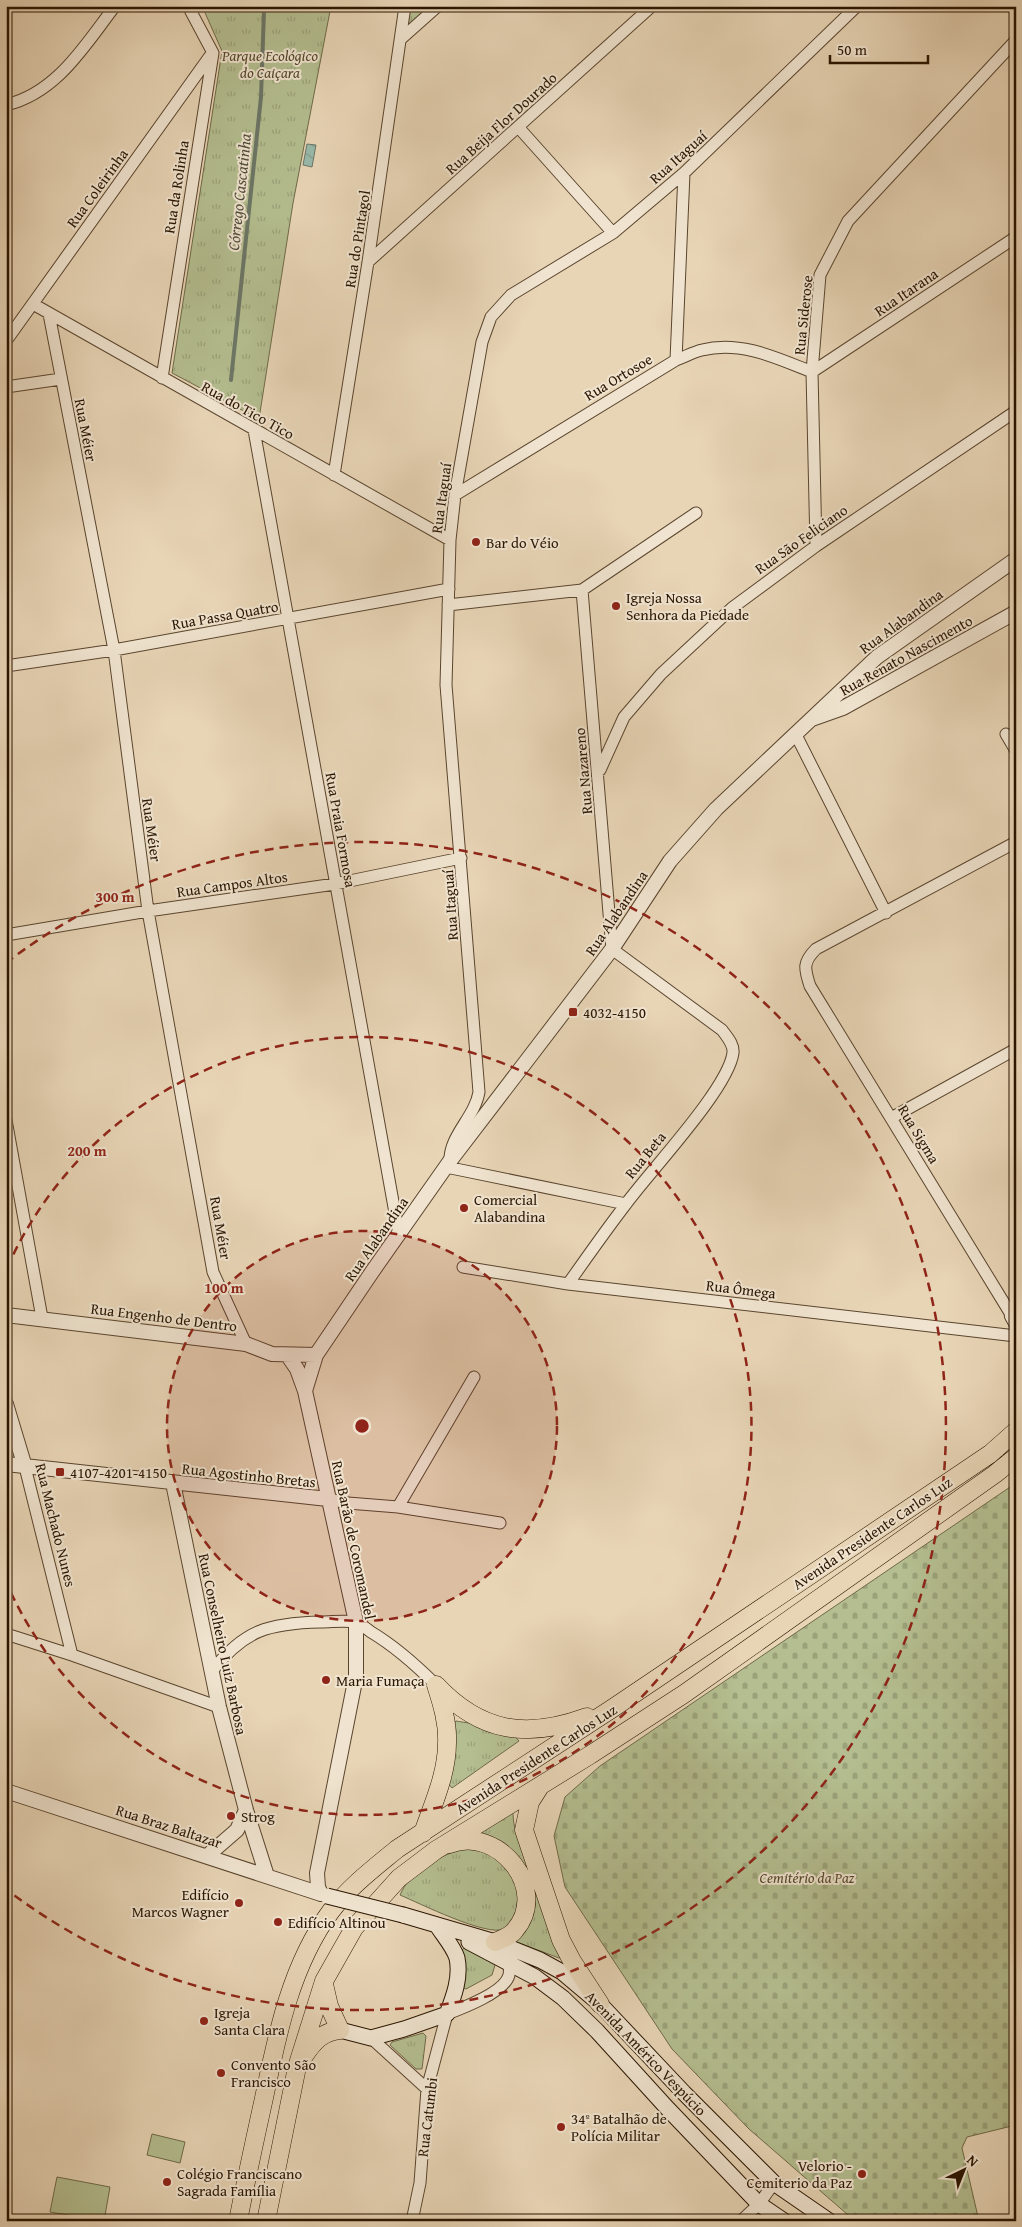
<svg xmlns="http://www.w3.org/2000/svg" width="1022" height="2227" font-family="'Gentium Book Plus',serif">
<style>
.green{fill:#b4be90;stroke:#6f6a48}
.cemetery{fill:url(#cemetery-stones);stroke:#6f6a48}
.park{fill:url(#park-tufts);stroke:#6f6a48}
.water{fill:url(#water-waves);stroke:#6c7767}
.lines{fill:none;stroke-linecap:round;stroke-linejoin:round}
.stream{stroke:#6c7767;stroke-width:4}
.minor-casing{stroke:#5a452e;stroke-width:13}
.tertiary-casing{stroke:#5a452e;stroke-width:16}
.secondary-casing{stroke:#2a1500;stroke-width:17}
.primary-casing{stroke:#2a1500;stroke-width:19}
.minor{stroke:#f0e4d0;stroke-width:11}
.tertiary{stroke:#f0e4d0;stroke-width:14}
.secondary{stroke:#f0e4d0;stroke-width:15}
.primary{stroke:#e8d5b6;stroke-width:18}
.secondary-bridge-casing{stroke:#2a1500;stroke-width:17;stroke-linecap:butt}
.secondary-bridge{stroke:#f0e4d0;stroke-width:15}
.ring{fill:none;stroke:#8f2418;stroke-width:2.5;stroke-dasharray:9 6}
.poi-dot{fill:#8f2418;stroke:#f0e4d0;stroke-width:2}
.labels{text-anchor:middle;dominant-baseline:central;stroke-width:4;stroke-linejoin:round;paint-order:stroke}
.park-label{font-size:15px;font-style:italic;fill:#53482b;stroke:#f0e4d0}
.street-label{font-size:15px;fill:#2a1500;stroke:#f0e4d0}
.poi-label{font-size:15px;fill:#2a1500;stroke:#f0e4d0;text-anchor:start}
.water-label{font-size:16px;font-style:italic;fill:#504e3c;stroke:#f0e4d0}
.centre{fill:#8f2418;stroke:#f0e4d0;stroke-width:2.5}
.ring-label{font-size:15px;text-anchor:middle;font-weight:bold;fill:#8f2418;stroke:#f0e4d0;stroke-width:4;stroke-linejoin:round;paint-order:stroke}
</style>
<defs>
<pattern id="cemetery-stones" width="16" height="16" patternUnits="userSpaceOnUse" patternTransform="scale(1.25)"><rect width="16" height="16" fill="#b4be90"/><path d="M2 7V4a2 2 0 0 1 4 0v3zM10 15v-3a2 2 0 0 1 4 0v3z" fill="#9ba27a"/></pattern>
<pattern id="park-tufts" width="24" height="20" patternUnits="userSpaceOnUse" patternTransform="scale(1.25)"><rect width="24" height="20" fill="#b4be90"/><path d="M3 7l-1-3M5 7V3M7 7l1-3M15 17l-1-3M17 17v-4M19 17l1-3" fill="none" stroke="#9ba27a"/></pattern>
<pattern id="water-waves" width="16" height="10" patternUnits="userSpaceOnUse" patternTransform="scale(1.25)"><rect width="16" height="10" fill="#98b9ab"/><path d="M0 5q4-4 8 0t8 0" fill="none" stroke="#839e91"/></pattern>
</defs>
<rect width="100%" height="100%" fill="#e8d5b6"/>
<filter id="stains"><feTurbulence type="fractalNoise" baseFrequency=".004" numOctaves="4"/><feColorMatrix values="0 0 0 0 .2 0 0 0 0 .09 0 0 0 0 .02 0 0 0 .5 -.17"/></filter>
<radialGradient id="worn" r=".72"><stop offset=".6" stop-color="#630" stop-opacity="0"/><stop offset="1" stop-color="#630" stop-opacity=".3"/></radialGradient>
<!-- green -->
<path class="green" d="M152,2134L185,2142L180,2163L147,2155Z
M57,2177L110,2187L104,2221L50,2212Z"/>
<!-- cemetery -->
<path class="cemetery" d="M1016,1483V2125L967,2137L962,2148L979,2221H855L749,2129L672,2049L565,1887L554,1836L565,1797L600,1766Z"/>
<!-- park -->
<path class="park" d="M202,6H331L293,203L259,419L172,373L222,51Z
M405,6H437L402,36Z
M456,1721C473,1724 509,1727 519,1741L452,1788L447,1782L450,1728Z
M513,1810C512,1835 527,1857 535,1881C543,1908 547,1933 562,1958H559L514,1941C519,1935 526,1930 529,1923C543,1898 526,1859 504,1843C497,1838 487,1836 478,1834Z
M464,1848C493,1847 502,1862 519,1882L516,1918C513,1921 508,1927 504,1929C487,1937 419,1903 400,1895C410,1871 440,1856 464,1848Z
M464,1948C475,1948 487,1958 495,1965L492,1975L466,1989L462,1987L461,1951Z
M423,2033L426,2036L422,2069H416L390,2045L392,2042Z"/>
<!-- water -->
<path class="water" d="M307,144L316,145L312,167L303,165Z"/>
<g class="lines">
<!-- stream -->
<path class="stream" d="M231,380L261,97L264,10L262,6"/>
<!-- minor casing -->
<g class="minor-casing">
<path id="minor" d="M402,38L438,6
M6,105C57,93 85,45 115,6
M519,128L613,233
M368,262L652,6
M33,304L450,540
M49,314L114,650L148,911L213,1272L246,1344
M6,341L210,56
M676,360L684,173
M162,378L213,53L188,6
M6,387L61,379
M254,430L399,1235
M334,475L368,262L405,6
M455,495L676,360C685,357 693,352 702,350C740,340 777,358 812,372L1016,237
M816,546L812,372L820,275L848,221L1016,40
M448,605L582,590L696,513
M6,666L114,650L449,589
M795,733L886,913
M1006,734L1016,751
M600,770L624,717L661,674L732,608L816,546L1016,411
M6,935L148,911L335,884L461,858
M891,1118L1016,1049
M6,1120L42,1318
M450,1161C449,1136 475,1117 479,1092L446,685L450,540L455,495L482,342L491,317L511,295L613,233L684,173L857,6
M446,1167L626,1204
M463,1267L568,1284L1016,1336
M568,1284C587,1257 606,1230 626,1204C650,1171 728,1089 733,1053C734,1044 727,1037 722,1030L612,949L582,590
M1012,1316L810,986C804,968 803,962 816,949L1016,842
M25,1467L72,1655
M328,1499L348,1503L398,1507L500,1523
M398,1507L474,1377
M6,1634L72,1655L219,1707
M212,1671C244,1630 269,1623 321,1622C332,1622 345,1620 355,1622C360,1623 367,1629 371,1632C396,1647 416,1665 436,1685
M371,2038L427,2089
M412,2221L420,2183L427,2089L447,2014C463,2008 505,1992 509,1975C510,1971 509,1967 509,1963
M741,2221L759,2204L774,2183"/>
</g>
<!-- tertiary casing -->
<g class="tertiary-casing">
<path id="tertiary" d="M812,719L843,708L1016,612
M1016,1312L1012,1316L1016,1323
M6,1315L246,1344L272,1354L316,1355
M288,1356L297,1369L305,1391L356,1622V1676L317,1873L318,1887L321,1894
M305,1391L316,1355L372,1272L450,1161L612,949L670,861L716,809L877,657L1016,559
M6,1404L25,1467
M6,1464L328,1499
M173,1483L219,1707L246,1810L267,1876
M6,1791L321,1894
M207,1856L237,1830L246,1810"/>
</g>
<!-- secondary casing -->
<g class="secondary-casing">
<path id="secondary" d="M403,1915L495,1942L540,1960L562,1972L600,2004L684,2093L774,2183L829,2221
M469,1942L535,1977L563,1998L597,2031L668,2109L759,2204L784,2221
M340,2030L371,2038L404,2029L447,2014C454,1996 461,1977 457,1958C454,1948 444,1936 438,1927"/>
</g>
<!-- primary casing -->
<g class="primary-casing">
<path id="primary" d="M436,1685C481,1733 527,1739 587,1717
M539,1788L530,1802L524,1830L561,1940L572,1961L600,2004
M423,1833C433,1804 447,1774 447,1743C448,1723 442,1704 436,1685
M450,1844C498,1825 550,1889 515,1930C511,1936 502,1939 495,1942
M304,2056C314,2041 322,2032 340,2030L329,2006L324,1984
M238,2221C246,2180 255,2139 264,2098C277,2035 291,1965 331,1911C349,1887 374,1868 397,1849L613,1708L990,1454L1016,1431
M266,2221L297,2067L324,1981L354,1928L399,1878L436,1850L590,1755L684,1694L995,1474L1016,1457"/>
</g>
<!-- minor -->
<use href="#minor" class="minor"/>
<!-- tertiary -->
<use href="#tertiary" class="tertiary"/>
<!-- secondary -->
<use href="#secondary" class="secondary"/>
<!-- primary -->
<use href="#primary" class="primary"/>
<!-- secondary-bridge casing -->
<g class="secondary-bridge-casing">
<path id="secondary-bridge" d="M327,1896L403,1915"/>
</g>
<!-- secondary-bridge -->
<use href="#secondary-bridge" class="secondary-bridge"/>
</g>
<!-- distance rings -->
<circle cx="362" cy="1426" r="195" fill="#8f2418" fill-opacity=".12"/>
<g class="ring">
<circle cx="362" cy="1426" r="195"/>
<path d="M7 1268A389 389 0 1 1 7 1584"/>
<path d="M6 963A584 584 0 1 1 6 1889"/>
</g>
<!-- markers -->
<g class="poi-dot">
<circle cx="476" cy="542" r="5"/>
<circle cx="616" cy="606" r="5"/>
<rect x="568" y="1007" width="10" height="10" rx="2.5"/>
<circle cx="464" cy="1208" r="5"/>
<rect x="55" y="1467" width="10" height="10" rx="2.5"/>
<circle cx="326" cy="1680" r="5"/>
<circle cx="231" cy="1816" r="5"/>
<circle cx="239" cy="1903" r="5"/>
<circle cx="278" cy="1922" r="5"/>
<circle cx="204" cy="2021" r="5"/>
<circle cx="221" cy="2073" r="5"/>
<circle cx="561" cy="2127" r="5"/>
<circle cx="862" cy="2174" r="5"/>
<circle cx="167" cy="2182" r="5"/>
</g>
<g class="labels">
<!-- park labels -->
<g class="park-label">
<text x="270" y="55">Parque Ecológico<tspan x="270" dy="17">do Caiçara</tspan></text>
<text x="807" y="1877">Cemitério da Paz</text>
</g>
<!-- street labels -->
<g class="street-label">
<text transform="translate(501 123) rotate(-42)">Rua Beija Flor Dourado</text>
<text transform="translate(678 157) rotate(-42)">Rua Itaguaí</text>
<text transform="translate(176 187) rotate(-81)">Rua da Rolinha</text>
<text transform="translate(97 188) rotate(-54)">Rua Coleirinha</text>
<text transform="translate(357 239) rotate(-81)">Rua do Pintagol</text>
<text transform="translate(906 292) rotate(-34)">Rua Itarana</text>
<text transform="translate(803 315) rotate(-84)">Rua Siderose</text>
<text transform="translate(618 377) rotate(-31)">Rua Ortosoe</text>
<text transform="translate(248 410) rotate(29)">Rua do Tico Tico</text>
<text transform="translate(86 430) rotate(79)">Rua Méier</text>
<text transform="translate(441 498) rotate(-82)">Rua Itaguaí</text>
<text transform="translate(801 539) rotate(-35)">Rua São Feliciano</text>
<text transform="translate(225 615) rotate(-10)">Rua Passa Quatro</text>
<text transform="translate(901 621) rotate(-36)">Rua Alabandina</text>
<text transform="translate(906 655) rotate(-29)">Rua Renato Nascimento</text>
<text transform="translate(583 771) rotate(-95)">Rua Nazareno</text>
<text transform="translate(152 830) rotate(82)">Rua Méier</text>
<text transform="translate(341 830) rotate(80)">Rua Praia Formosa</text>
<text transform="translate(232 884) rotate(-8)">Rua Campos Altos</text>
<text transform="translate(450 905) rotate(-94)">Rua Itaguaí</text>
<text transform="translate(616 913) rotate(-56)">Rua Alabandina</text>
<text transform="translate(919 1134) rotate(59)">Rua Sigma</text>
<text transform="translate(645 1155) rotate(-51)">Rua Beta</text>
<text transform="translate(221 1228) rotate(80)">Rua Méier</text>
<text transform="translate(376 1239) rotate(-55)">Rua Alabandina</text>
<text transform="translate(741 1289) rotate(7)">Rua Ômega</text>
<text transform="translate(164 1317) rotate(7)">Rua Engenho de Dentro</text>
<text transform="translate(249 1475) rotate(6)">Rua Agostinho Bretas</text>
<text transform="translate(56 1525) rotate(76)">Rua Machado Nunes</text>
<text transform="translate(872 1533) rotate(-34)">Avenida Presidente Carlos Luz</text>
<text transform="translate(354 1540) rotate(78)">Rua Barão de Coromandel</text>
<text transform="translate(223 1644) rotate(78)">Rua Conselheiro Luiz Barbosa</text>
<text transform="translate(536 1759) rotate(-33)">Avenida Presidente Carlos Luz</text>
<text transform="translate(169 1826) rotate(18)">Rua Braz Baltazar</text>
<text transform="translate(646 2053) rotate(46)">Avenida Américo Vespúcio</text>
<text transform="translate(427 2117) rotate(-83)">Rua Catumbi</text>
</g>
<!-- poi labels -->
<g class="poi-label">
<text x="486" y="542">Bar do Véio</text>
<text x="626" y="597">Igreja Nossa<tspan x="626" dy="17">Senhora da Piedade</tspan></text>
<text x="583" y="1012">4032-4150</text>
<text x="474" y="1199">Comercial<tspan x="474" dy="17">Alabandina</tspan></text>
<text x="70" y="1472">4107-4201-4150</text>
<text x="336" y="1680">Maria Fumaça</text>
<text x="241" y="1816">Strog</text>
<text x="229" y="1894" text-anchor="end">Edifício<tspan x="229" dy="17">Marcos Wagner</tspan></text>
<text x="288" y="1922">Edifício Altinou</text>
<text x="214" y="2012">Igreja<tspan x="214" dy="17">Santa Clara</tspan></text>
<text x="231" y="2064">Convento São<tspan x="231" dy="17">Francisco</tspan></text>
<text x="571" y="2118">34º Batalhão de<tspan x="571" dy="17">Polícia Militar</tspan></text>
<text x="852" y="2165" text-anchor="end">Velorio -<tspan x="852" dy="17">Cemiterio da Paz</tspan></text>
<text x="177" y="2173">Colégio Franciscano<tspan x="177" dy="17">Sagrada Família</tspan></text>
</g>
<!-- water labels -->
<g class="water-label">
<text transform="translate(239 192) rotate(-84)">Córrego Cascatinha</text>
</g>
</g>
<circle cx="362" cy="1426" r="8" class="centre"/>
<g class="ring-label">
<text x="115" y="902">300 m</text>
<text x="87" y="1156">200 m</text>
<text x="224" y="1293">100 m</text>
</g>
<!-- margin -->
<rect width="1022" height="2227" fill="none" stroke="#e8d5b6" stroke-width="25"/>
<rect x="8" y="8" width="1007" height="2212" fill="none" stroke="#2a1500" stroke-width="2.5"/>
<rect x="12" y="12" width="997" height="2202" fill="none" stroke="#2a1500"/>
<!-- north arrow -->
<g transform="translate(964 2170) rotate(43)" stroke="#f0e4d0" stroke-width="4" paint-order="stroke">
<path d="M0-4L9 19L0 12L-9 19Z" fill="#2a1500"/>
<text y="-8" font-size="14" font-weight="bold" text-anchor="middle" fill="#2a1500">N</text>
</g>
<!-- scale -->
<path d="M830 55v8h98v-8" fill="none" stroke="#2a1500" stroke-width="2.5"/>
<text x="837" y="55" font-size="15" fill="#2a1500" stroke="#f0e4d0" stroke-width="4" paint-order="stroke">50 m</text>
<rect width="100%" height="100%" filter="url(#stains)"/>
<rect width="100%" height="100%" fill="url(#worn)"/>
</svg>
